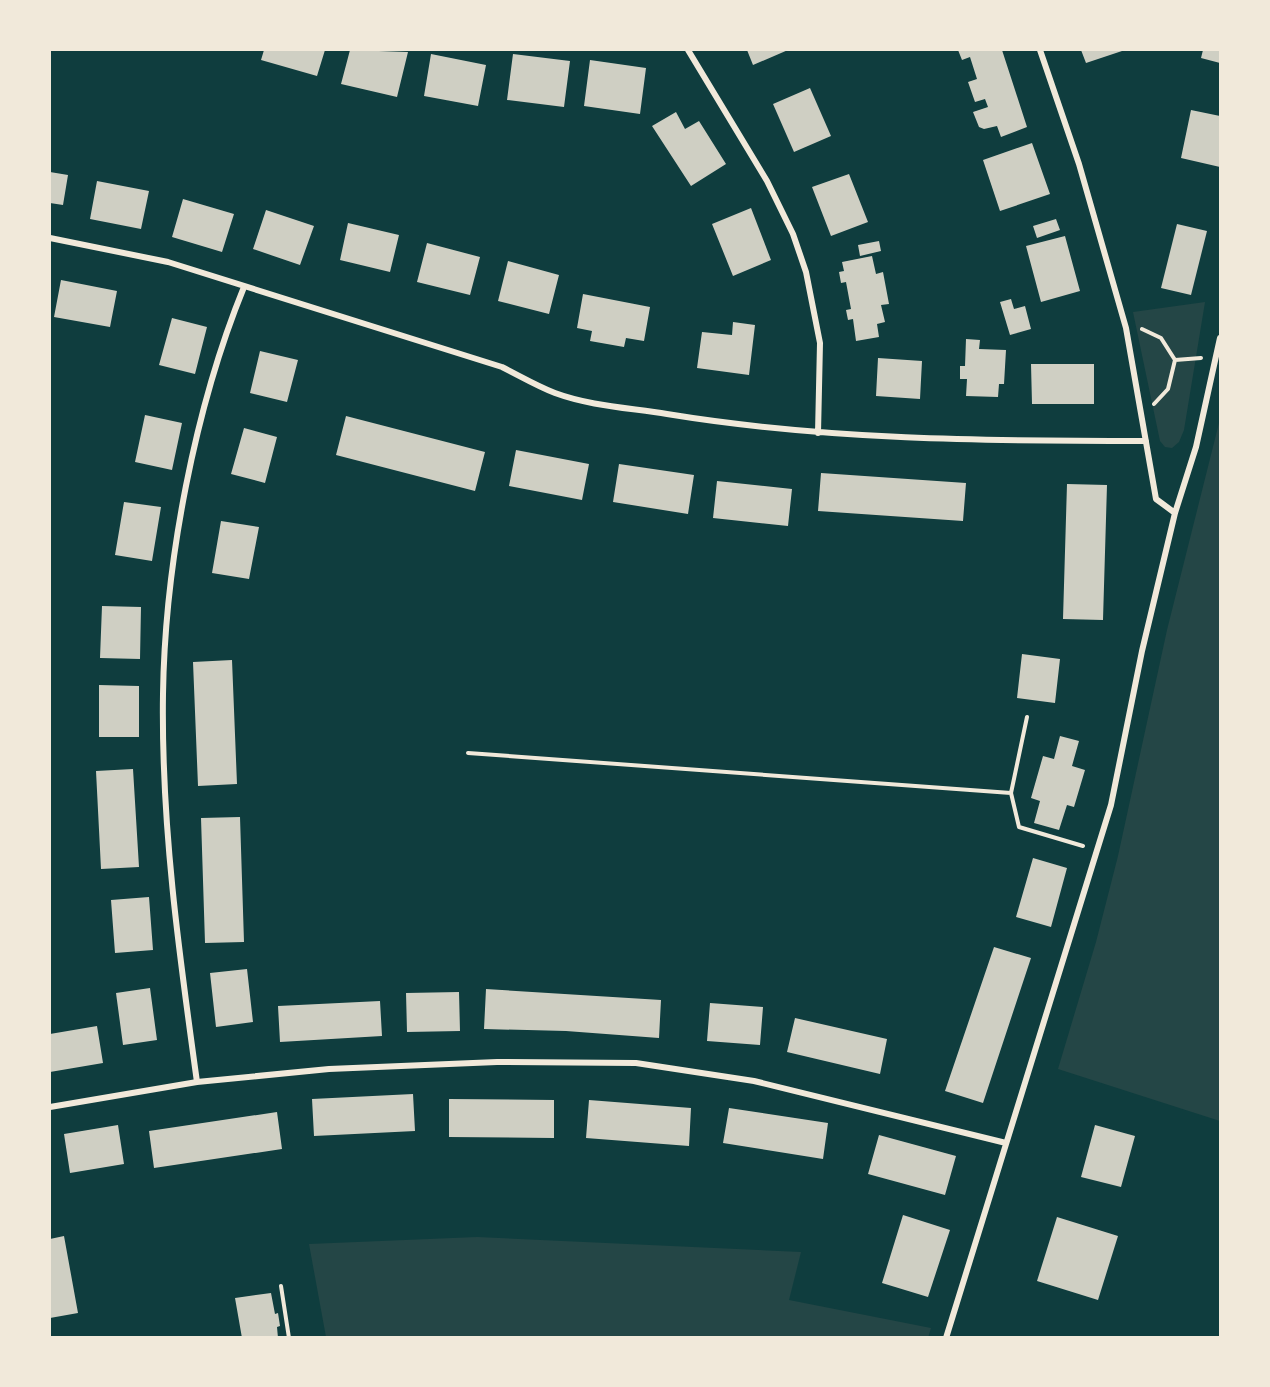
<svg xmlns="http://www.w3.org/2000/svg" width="1270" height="1387" font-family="Mulish,sans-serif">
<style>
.green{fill:#244646}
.building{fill:#cfcfc3}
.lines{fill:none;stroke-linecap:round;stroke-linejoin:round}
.path{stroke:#f1e9da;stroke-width:4}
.minor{stroke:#f1e9da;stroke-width:6}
</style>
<rect width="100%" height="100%" fill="#0f3d3e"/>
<!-- green -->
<path class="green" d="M1205,302L1184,430L1179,442L1172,448L1165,447L1160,441L1133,312Z
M1220,419V1121L1058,1069L1096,942L1118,856L1167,630Z
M477,1237L801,1252L789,1300L931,1328L928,1338L326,1337L309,1244Z"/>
<!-- building -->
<path class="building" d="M264,50H325L317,76L261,60Z
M350,50L408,52L397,97L341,84Z
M747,50H788L753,65Z
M958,50H1002L1027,127L1001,137L997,126L984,129L979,127L973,112L988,107L985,99L975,102L968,82L977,79L970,57L962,60Z
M1081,50H1125L1086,63Z
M1203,50H1220V63L1201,58Z
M431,54L486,65L478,106L424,96Z
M513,54L570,61L564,107L507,100Z
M590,60L646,68L640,114L584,106Z
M810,88L831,136L794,152L773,104Z
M1191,110L1220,116V167L1181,158Z
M676,112L685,129L699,121L726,164L691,186L652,126Z
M1032,143L1050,194L1000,211L983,160Z
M50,172L68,175L63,205L50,203Z
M849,174L868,222L831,236L812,187Z
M97,181L149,191L141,229L90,219Z
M183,199L234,214L222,252L172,237Z
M751,208L771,260L733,276L712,224Z
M266,210L314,226L300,265L253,249Z
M1056,219L1060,230L1037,238L1033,226Z
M348,223L399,235L390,272L340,260Z
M1177,224L1207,231L1191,295L1161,288Z
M1065,236L1080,291L1041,302L1026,246Z
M879,241L881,251L860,256L858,245Z
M427,243L480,257L470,295L417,282Z
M872,256L876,274L883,272L889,304L881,305L885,322L877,324L879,337L856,341L853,319L848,320L846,310L851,309L846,282L841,283L839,272L844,271L842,262Z
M508,261L559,275L549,314L498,301Z
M61,280L117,291L110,327L54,317Z
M583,294L650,307L644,341L626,338L624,347L590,341L592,331L577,328Z
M1011,299L1014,309L1025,306L1031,329L1010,335L1000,302Z
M172,318L207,327L195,374L159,365Z
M733,322L755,325L749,375L697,368L702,332L732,335Z
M966,339L980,340L979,349L1006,350L1004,384H999L998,397L966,396L967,379H960V366H965Z
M260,351L298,360L287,402L250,393Z
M878,358L922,361L920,399L876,396Z
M1031,364H1094V404H1032Z
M145,415L182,423L172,470L135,462Z
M346,416L485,452L475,491L336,455Z
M244,428L277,437L265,483L231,474Z
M516,450L589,464L582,500L509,486Z
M619,464L694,475L688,514L613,502Z
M821,473L966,483L963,521L818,511Z
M717,481L792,489L788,526L713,518Z
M1067,484L1107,485L1103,620L1063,619Z
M124,502L161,507L152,561L115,555Z
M221,521L259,527L249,579L212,573Z
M102,606L141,607L140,659L100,658Z
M1022,654L1060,659L1055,703L1017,698Z
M232,660L237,784L198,786L193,662Z
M99,685L139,686V737H99Z
M1060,736L1079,741L1072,766L1085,770L1074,807L1067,805L1059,830L1034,823L1040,801L1031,798L1043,756L1054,759Z
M133,769L139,867L101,869L96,771Z
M240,817L244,942L205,943L201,818Z
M1033,858L1067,868L1051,927L1016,917Z
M149,897L153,950L115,953L111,900Z
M994,947L1031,958L983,1103L945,1091Z
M247,969L253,1022L216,1027L210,973Z
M150,988L157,1040L123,1045L116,993Z
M486,989L661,1000L659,1038L566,1031L484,1029Z
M459,992L460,1031L407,1032L406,993Z
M380,1001L382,1036L280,1042L278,1006Z
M710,1003L763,1007L760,1045L707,1041Z
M795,1018L887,1039L880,1074L787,1052Z
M97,1026L103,1063L50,1072V1034Z
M413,1094L415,1131L314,1136L312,1099Z
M449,1099L554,1100V1138L449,1137Z
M589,1100L691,1108L689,1146L586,1138Z
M729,1108L828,1123L823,1159L723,1143Z
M277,1112L282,1149L154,1168L149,1131Z
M118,1125L124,1164L70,1173L64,1134Z
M1095,1125L1135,1136L1121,1187L1081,1177Z
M879,1135L956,1156L945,1195L868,1174Z
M903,1215L950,1230L928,1297L882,1283Z
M1057,1217L1118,1236L1098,1300L1037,1281Z
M64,1236L78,1313L50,1318V1239Z
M271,1293L275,1314L278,1313L280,1326L277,1327L278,1338H242L235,1298Z"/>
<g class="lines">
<!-- path -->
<path class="path" d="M1142,329L1161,338L1175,360
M1154,404L1168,389L1175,360L1201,358
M1027,717L1011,793L1019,827L1083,846
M468,753L1011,793
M281,1286L289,1338"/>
<!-- minor -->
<path class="minor" d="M688,50L767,181L793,234L806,272L820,343L818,433
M1040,50L1079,164L1126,328L1156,499L1175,513
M50,238L168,262L502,367C520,376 537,386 555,393C590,406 631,408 667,414C826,440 985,441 1146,441
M197,1082C179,953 161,824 163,694C165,563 195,407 244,287
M50,1107L197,1082L329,1069L497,1062L636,1063L754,1081L1006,1143
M946,1338L1111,805L1142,651L1175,513L1196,447L1220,338"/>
</g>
<!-- border -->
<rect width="1270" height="1387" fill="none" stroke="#f1e9da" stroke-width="102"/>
</svg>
